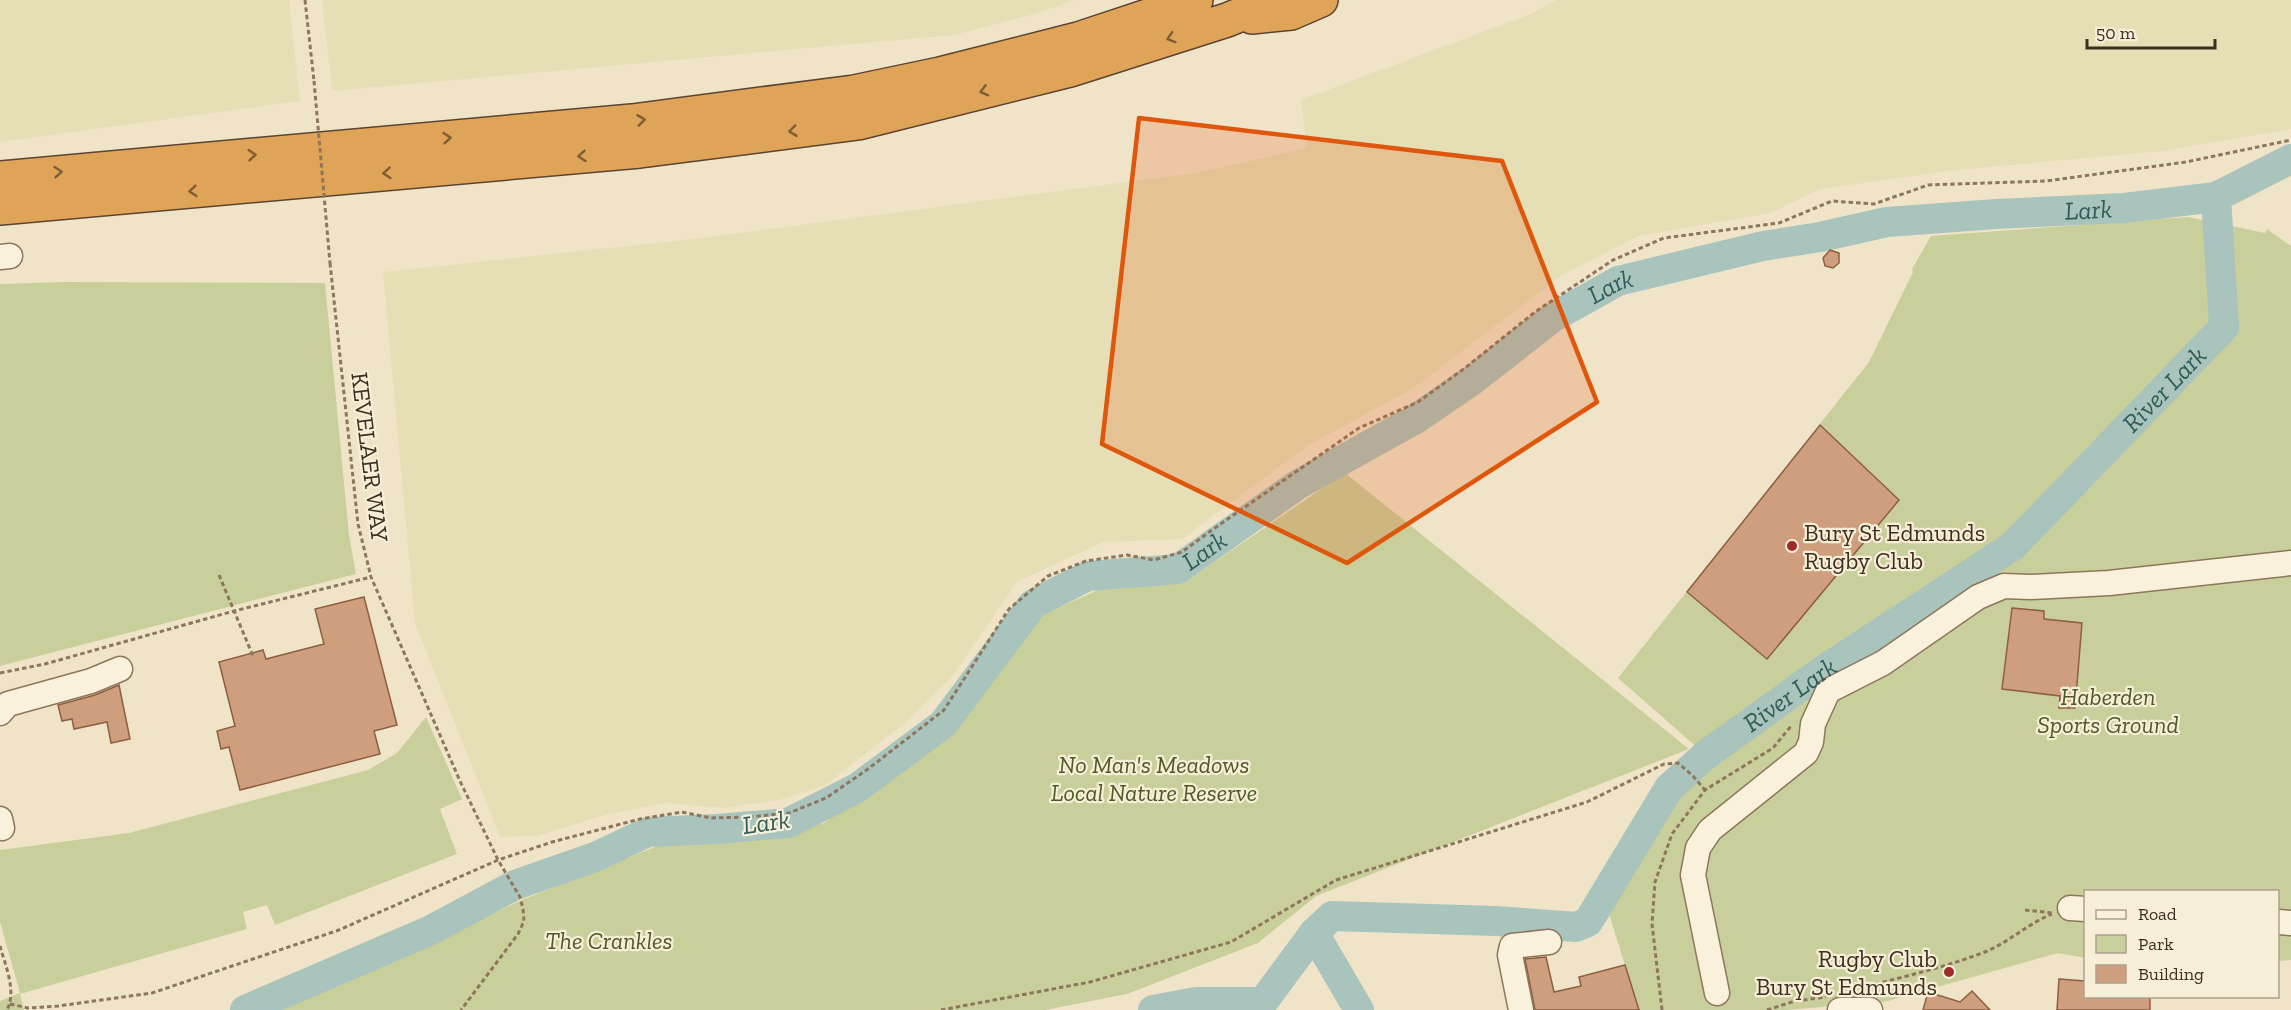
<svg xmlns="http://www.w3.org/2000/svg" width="2291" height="1010" font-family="'Zilla Slab',serif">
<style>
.farmland{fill:#e6deb5}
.green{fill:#c9cf9b}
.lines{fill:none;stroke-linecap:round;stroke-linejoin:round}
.river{stroke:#a9c4bc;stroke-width:30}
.building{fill:#cf9f7d;stroke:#8d5f41;stroke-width:1.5}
.minor-casing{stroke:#8d765c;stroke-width:27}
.highway-casing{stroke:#5b4430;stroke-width:36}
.path{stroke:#8d765c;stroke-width:3;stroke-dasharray:4.5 3;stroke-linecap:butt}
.minor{stroke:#faf1dc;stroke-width:24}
.highway{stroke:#e0a458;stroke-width:33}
.path-bridge{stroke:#8d765c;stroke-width:3;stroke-dasharray:4.5 3;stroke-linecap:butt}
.oneway{stroke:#7e5d36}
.marked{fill:#df570d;fill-opacity:0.2;stroke:#df570d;stroke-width:4.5;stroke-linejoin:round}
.poi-dot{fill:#9e2a2b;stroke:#f7eed8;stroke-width:2}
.labels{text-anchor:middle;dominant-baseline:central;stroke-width:4.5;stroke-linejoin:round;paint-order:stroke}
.street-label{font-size:24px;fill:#3d2e20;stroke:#f7eed8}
.poi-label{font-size:24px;fill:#3d2e20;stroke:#f7eed8;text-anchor:start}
.park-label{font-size:24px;font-style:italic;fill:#4d5a26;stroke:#f7eed8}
.water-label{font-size:26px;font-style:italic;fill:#2f5d5a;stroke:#f7eed8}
</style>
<rect width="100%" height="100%" fill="#f0e4c8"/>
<!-- farmland -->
<path class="farmland" d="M0,0H289L300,101L0,142Z
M322,0H1075L1034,14L954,35L332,91Z
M1556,0H2291V129L2163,151L1957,170L1820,189L1771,213L1638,236L1561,276L1412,389L1307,446L1182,539L1103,542L1017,582L951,678L901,726L824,786L779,800L723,808L666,803L605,815L537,836L500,837L415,623L383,272L693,239L1196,173L1307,148L1301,100L1531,14Z"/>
<!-- green -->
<path class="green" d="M2188,217L2265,233L2267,229L2291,246V960L2278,961V892H2086L2085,958L2058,953L1884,1002L1786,1010H1639L1605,901L1676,789L1827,674L1822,665L1700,750L1618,678L1869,362L1913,272L1912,269L1931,236Z
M65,282L325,283L349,535L356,574L0,666V284Z
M1345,473L1689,749L1316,896L1258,943L1127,994L1045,1010H271L438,939L522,900L675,839L744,837L824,823L948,731L1031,620L1098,590L1185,582Z
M426,717L462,799L440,809L457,854L275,925L267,905L243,912L247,929L20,994L24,1010H0V1001L20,993L0,922V850L129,833L368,770L397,753Z"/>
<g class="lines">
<!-- river -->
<g class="river">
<path d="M1314,933L1359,1010"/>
<path id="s1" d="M245,1010L431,930L515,885L595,857L648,832L717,829L788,823L857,788L943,724L1033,604L1088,576L1178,569L1297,485L1414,420L1474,379L1552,318L1618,281L1763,246L1820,237L1887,222L1996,214L2124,208L2216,197"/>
<path id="s2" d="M1153,1010L1196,1002H1263L1314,933L1332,916L1496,921L1576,927L1588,922L1669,788L1707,754L1825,669L2013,546L2224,327L2216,197L2291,159"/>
</g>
</g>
<!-- building -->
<path class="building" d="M1830,250L1839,253V263L1833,268L1825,266L1823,258Z
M1820,425L1899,500L1767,659L1687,592Z
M364,597L397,725L374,731L380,754L240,790L229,747L221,749L217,731L235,726L219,662L263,650L266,659L324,644L315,609Z
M2012,608L2044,611V619L2082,623L2075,708H2059L2060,696L2002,689Z
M119,685L130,739L111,743L107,722L74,729L72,719L62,721L58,705L95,695Z
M1546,957L1554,992L1581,986L1579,977L1625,965L1639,1010H1535L1525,959Z
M2059,979L2085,981V996H2150V1010H2057Z
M1972,991L1990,1010H1923L1928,992L1960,1002Z"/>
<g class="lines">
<!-- minor casing -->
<g class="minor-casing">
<path id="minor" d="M0,257L10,256
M0,713L8,704L91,681L120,669
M0,819L2,828
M2070,908L2086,909
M2278,922L2291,923
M1717,993L1693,875L1698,848L1710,830L1806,753L1811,742L1813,724L1828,691L1883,663L1978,597L2004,586L2030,587L2109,583L2291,563
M1521,1010L1510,955L1512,946L1549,942
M1840,1010H1870"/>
</g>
<!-- highway casing -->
<g class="highway-casing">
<path id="highway" d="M1252,17L1291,13L1321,0
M0,178L632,121L854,92L940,74L1078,39L1196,0
M0,208L640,151L858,123L1070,70L1227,20L1276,0"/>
</g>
<!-- path -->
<path class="path" d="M305,0L314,81
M330,263L358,524L371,577L460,781L498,860L520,897L523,909L524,921L518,934L461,1010
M219,575L253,656
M0,673L45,664L234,611L371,577
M2025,910L2053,913
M0,946C5,965 17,991 7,1010
M1861,988C1901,977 1943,968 1982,953C2007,944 2027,924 2052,914
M10,1004L28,1008L58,1006L152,993L339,930L498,860L552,842L640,819L682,812L711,818L750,817L789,813L826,798L868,769L944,710L1009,609L1048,576L1086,561L1127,555L1154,560L1182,552L1212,530L1359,428L1418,402L1465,368L1535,312L1613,260L1664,238L1779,223L1832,201L1874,204L1928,185L2046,181L2186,162L2291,140
M941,1010L1090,982L1231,942L1336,880L1587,802L1664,764L1678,763L1693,776L1705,790
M1662,1010L1652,924L1655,882L1672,834L1705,790L1773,748L1792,725
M1767,1010L1795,1001L1826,997"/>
<!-- minor -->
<use href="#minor" class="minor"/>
<!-- highway -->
<use href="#highway" class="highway"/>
<!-- path-bridge -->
<path class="path-bridge" d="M314,81L330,263"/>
</g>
<!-- one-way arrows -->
<defs><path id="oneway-chevron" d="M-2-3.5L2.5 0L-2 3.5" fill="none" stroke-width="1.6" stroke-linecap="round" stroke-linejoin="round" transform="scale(1.5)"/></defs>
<g class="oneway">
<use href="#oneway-chevron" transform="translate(1171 38) rotate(162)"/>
<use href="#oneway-chevron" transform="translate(984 91) rotate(166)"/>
<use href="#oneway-chevron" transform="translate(641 120) rotate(-7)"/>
<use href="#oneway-chevron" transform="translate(793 131) rotate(173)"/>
<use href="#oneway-chevron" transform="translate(447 138) rotate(-5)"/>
<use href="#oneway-chevron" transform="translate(252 155) rotate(-5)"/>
<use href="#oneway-chevron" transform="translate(582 156) rotate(175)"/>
<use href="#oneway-chevron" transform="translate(58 172) rotate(-5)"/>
<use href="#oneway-chevron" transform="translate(387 173) rotate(175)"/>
<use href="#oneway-chevron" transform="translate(193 191) rotate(175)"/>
</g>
<!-- marked area -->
<path class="marked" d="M1139,118L1502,161L1597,402L1347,563L1102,444Z"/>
<!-- markers -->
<g class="poi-dot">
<circle cx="1792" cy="546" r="6"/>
<circle cx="1949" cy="972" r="6"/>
</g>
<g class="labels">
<!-- street labels -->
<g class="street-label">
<text transform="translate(370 457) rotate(83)">KEVELAER WAY</text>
</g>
<!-- poi labels -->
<g class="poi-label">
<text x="1804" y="532">Bury St Edmunds<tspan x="1804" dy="28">Rugby Club</tspan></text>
<text x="1937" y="958" text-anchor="end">Rugby Club<tspan x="1937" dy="28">Bury St Edmunds</tspan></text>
</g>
<!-- park labels -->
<g class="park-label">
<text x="2108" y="696">Haberden<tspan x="2108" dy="28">Sports Ground</tspan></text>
<text x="1154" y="764">No Man's Meadows<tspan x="1154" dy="28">Local Nature Reserve</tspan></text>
<text x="609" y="940">The Crankles</text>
</g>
<!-- water labels -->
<g class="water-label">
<text stroke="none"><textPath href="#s1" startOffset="2072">Lark</textPath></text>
<text stroke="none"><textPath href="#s1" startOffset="1586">Lark</textPath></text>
<text stroke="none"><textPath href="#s2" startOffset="1274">River Lark</textPath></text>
<text stroke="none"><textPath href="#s1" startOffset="1100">Lark</textPath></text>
<text stroke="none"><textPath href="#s2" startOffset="788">River Lark</textPath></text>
<text transform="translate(766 822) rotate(-8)">Lark</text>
</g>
</g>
<!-- legend -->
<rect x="2084" y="890" width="195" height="108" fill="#f7eed8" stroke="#ada18e" stroke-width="1.5"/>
<rect x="2096" y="910" width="30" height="9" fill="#faf1dc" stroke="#ada18e" stroke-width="1.5"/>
<text x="2138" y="920" font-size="18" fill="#3d2e20">Road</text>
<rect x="2096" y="935" width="30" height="18" fill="#c9cf9b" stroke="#ada18e" stroke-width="1.5"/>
<text x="2138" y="950" font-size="18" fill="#3d2e20">Park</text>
<rect x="2096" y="965" width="30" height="18" fill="#cf9f7d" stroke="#ada18e" stroke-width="1.5"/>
<text x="2138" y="980" font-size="18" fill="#3d2e20">Building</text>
<!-- scale -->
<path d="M2087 39v9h128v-9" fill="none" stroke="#3d2e20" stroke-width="3"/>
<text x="2096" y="39" font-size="18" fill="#3d2e20" stroke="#f7eed8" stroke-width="4.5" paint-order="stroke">50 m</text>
</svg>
